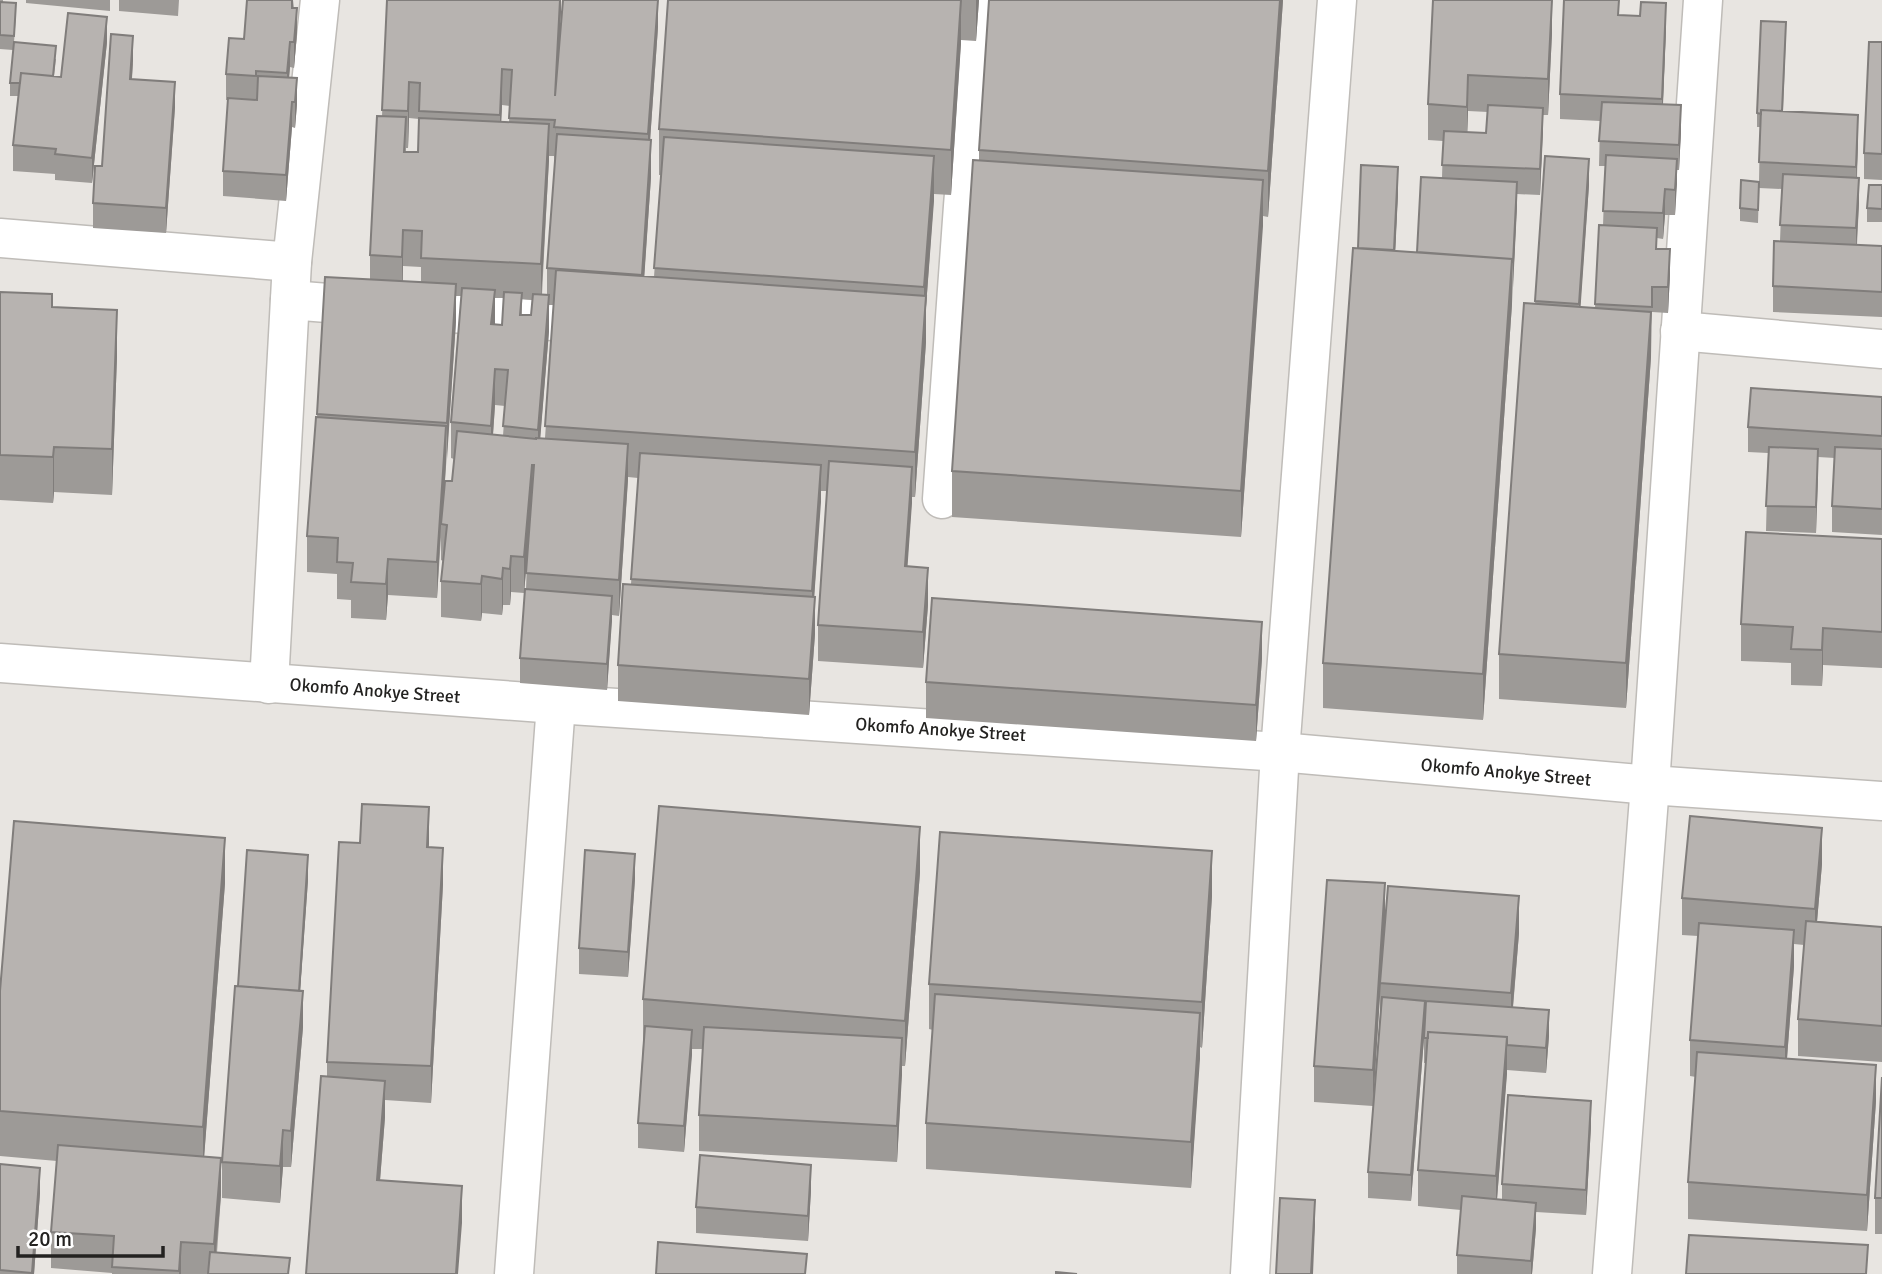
<svg xmlns="http://www.w3.org/2000/svg" width="1882" height="1274" font-family="Signika,sans-serif">
<style>
.lines{fill:none;stroke-linecap:round;stroke-linejoin:round}
.street-casing{stroke:#bfbcb8;stroke-width:41}
.street{stroke:#fff;stroke-width:38}
.wall{fill:#9d9a97;fill-rule:evenodd}
.shaded-wall{fill:#807d7b}
.building{fill:#b7b3b0;stroke:#807d7b;stroke-width:2}
.labels{text-anchor:middle;dominant-baseline:central;stroke-width:5;stroke-linejoin:round;paint-order:stroke}
.street-label{font-size:18px;fill:#232220;stroke:#fff}
</style>
<rect width="100%" height="100%" fill="#e8e5e1"/>
<g class="lines">
<!-- street casing -->
<g class="street-casing">
<g id="street">
<path d="M0,238L292,262"/>
<path d="M290,300L553,321"/>
<path d="M1680,331L1882,349"/>
<path d="M942,499L963,206L980,0"/>
<path id="s1" d="M0,663L556,704L1280,752L1650,785L1882,801"/>
<path d="M269,684L292,262L320,0"/>
<path d="M514,1274L556,704"/>
<path d="M1250,1274L1280,752L1337,0"/>
<path d="M1612,1274L1650,785L1703,0"/>
</g>
</g>
<!-- street -->
<use href="#street" class="street"/>
</g>
<!-- wall -->
<path class="wall" d="M0,0H3V2L16,16L14,42L56,59L54,76L61,77L107,42L92,183L55,180V174L13,171V145L18,96H10V83L13,50L0,49Z
M26,0H110V11L26,3Z
M119,0H179L178,16L119,11Z
M293,0L297,33L294,68L290,67L289,78L297,104L295,128L292,127L286,201L223,196V171L228,100H226V74L244,39Z
M387,0H561L559,46L658,0V27L650,140L651,177L644,277H654L661,175H659V129L668,0H979L976,41L961,40L951,195L934,194L926,307V342L915,497H912L907,566L928,605L923,668L818,661V625L827,491H821L814,597L815,634L809,715L618,701V665L631,584L638,478L628,477L619,616L612,615L607,690L520,683V658L526,590L527,561L524,593L511,592L510,605H503L502,615L482,613L481,621L441,617V581L443,561L441,560V537L437,598L388,595L386,620L351,618V600L337,599V574L307,572V536L317,417L325,277L370,280V255L382,116ZM502,105L510,106L509,122H501ZM409,118L419,119L418,152H406V148H408ZM549,156H554L555,163L547,268V295H542ZM403,266L421,267V282L403,281ZM456,296H461L451,422V458L454,459L452,481H445L456,321ZM495,298H504L502,325L495,324ZM522,299L532,300L531,315H522ZM549,305H554L545,438H540L549,331ZM495,405L505,406L503,436L493,435Z
M1283,0L1268,217L1263,216L1241,537L952,517V471L979,161V150Z
M1433,0L1552,33L1548,115H1543L1540,195L1517,194L1512,304L1483,720L1323,708V663L1358,248L1398,193L1395,251L1417,252L1442,178L1443,141L1428,140V104ZM1468,111L1488,112L1486,133L1467,132Z
M1620,15L1666,29L1663,105L1681,131L1679,170H1677L1675,215H1665L1663,239L1657,238V249L1670,274L1668,313L1652,312L1651,357L1626,708L1499,699V654L1535,304L1545,156L1589,185L1580,307L1595,308L1599,225L1603,226L1605,166H1599L1600,121L1560,119V94Z
M1786,35L1783,111L1858,140L1857,178L1859,203L1857,245L1882,246V317L1773,312V286L1780,241L1782,189L1759,188L1758,223L1740,221V208L1759,182L1760,127H1757V113Z
M1882,42V180L1864,179V153Z
M133,61L132,79L175,107L166,233L93,228V203L102,166Z
M1882,185V222H1867V208Z
M0,292L52,307L117,356L112,495L54,492L53,503L0,500Z
M1882,397V535L1832,532V506L1835,458L1818,457L1816,533L1766,531L1768,453L1748,452V427Z
M1882,539V668L1823,665L1822,686L1791,685V663L1741,661V624Z
M1262,658L1256,741L926,718V682Z
M429,847L443,884L431,1103L385,1100V1117L380,1181L462,1223L306,1274L327,1077V1062Z
M1822,864L1817,921L1882,927V1062L1798,1056V1019L1804,945L1794,944V966L1787,1059L1876,1101L1867,1231L1688,1219V1182L1696,1077L1690,1076V1040L1698,936L1682,935V898Z
M920,872L905,1066H902L897,1162L699,1151V1115L703,1049H692L684,1152L638,1148V1123L643,1045V999Z
M635,879L628,977L579,974V948Z
M308,880L300,991L303,1027L291,1167H283L280,1203L222,1198V1162L238,986Z
M225,883L204,1157L221,1195L217,1253L290,1274H112V1273L51,1268V1232L57,1161L0,1156V991Z
M1212,896L1202,1048L1200,1047L1191,1188L926,1169V1123L933,1030L929,1029V984Z
M1385,919L1519,933L1513,1008L1549,1036L1546,1073L1507,1070L1497,1199H1502V1184L1591,1126L1586,1215L1536,1212V1228L1532,1274H1457V1255L1461,1210L1418,1206V1170L1426,1063H1424V1038L1411,1201L1368,1198V1172L1380,1015V989L1373,1106L1314,1102V1066Z
M1882,1077V1234H1875V1198Z
M0,1164L40,1193L34,1274H0Z
M811,1190L808,1241L696,1233V1207Z"/>
<!-- shaded-wall -->
<path class="shaded-wall" d="M560,0H561V12L555,133V96Z
M658,0V27L648,170V134Z
M961,0V44L951,195V150Z
M976,0H979L976,41Z
M1280,0H1283L1268,217V171Z
M1552,0V33L1548,115V79Z
M1666,3V29L1662,125V99Z
M297,8V33L294,68V42Z
M107,17V42L92,183V158Z
M133,36V61L130,104V79Z
M290,42V67L287,98V73Z
M502,69V105L500,152V115Z
M1468,75V111L1467,143V107Z
M297,78V104L295,128V102Z
M175,82V107L166,233V208Z
M409,82V118L408,148V111Z
M292,102V127L286,201V175Z
M1681,105V131L1679,170V145Z
M1543,108V133L1540,195V169Z
M1858,115V140L1856,192V167Z
M549,124V161L541,300V264Z
M651,140V177L642,311V275Z
M934,156V201L926,307V342L915,497V452L924,322V287Z
M1589,159V185L1579,330V304Z
M1677,159V184L1675,215V190Z
M1398,167V193L1394,279V254Z
M1859,178V203L1856,254V228Z
M1263,180V226L1241,537V491Z
M1517,182V207L1513,288V263Z
M1665,189V215L1663,239V213Z
M403,230V266L402,293V257Z
M1670,249V274L1668,313V287Z
M1512,259V304L1483,720V674Z
M456,284V321L447,459V423Z
M495,290V327L491,324Z
M549,295V331L538,466V430Z
M117,310V356L112,495V449Z
M1651,312V357L1626,708V663Z
M495,369V405L491,462V426Z
M446,426V463L442,524H441L437,598V562Z
M628,444V480L619,616V580Z
M54,447V492L53,503V457Z
M1818,449V475L1816,533V507Z
M532,465V501L524,593V557Z
M821,465V502L812,628V591Z
M912,467V503L905,602V566Z
M511,556V592L510,605V569Z
M388,559V595L386,620V584Z
M503,568V605L502,615V579Z
M928,568V605L923,668V632Z
M482,576V613L481,621V584Z
M612,596V621L607,690V664Z
M815,597V634L809,715V679Z
M1262,622V658L1256,741V705Z
M1823,628V665L1822,686V650Z
M429,807V844L427,883V847Z
M920,827V872L905,1066V1021Z
M1822,828V864L1815,945V909Z
M225,838V883L203,1172V1127Z
M443,848V884L431,1103V1066Z
M1212,851V896L1202,1048V1002Z
M635,854V879L628,977V952Z
M308,855V880L298,1021V996Z
M1385,883V919L1373,1106V1070Z
M1519,896V933L1511,1029V993Z
M1794,930V966L1785,1084V1047Z
M303,991V1027L291,1167V1131Z
M1425,1001V1026L1411,1201V1175Z
M1549,1010V1036L1546,1073V1048Z
M1200,1013V1059L1191,1188V1142Z
M692,1030V1055L684,1152V1126Z
M1507,1037V1074L1496,1212V1176Z
M902,1038V1075L897,1162V1126Z
M1876,1065V1101L1867,1231V1195Z
M385,1081V1117L377,1217V1180Z
M1591,1101V1126L1586,1215V1190Z
M283,1130V1167L280,1203V1166Z
M221,1158V1195L214,1274V1244Z
M811,1165V1190L808,1241V1216Z
M40,1168V1193L34,1274H32Z
M462,1186V1223L458,1274H456Z
M1315,1200V1225L1313,1274H1311Z
M1536,1203V1228L1532,1274H1531V1261Z
M181,1242V1274H179Z"/>
<!-- building -->
<path class="building" d="M247,0H292V8H297L294,42H290L287,73L256,71V76L226,74L229,38L244,39Z
M387,0H560L555,96L563,0H658L648,134L554,127L555,120L509,118L512,70L502,69L500,115L419,111L420,83L409,82L408,111L382,110Z
M668,0H961L951,150L659,129Z
M989,0H1280L1268,171L979,150Z
M1433,0H1552L1548,79L1468,75L1467,107L1428,104Z
M1564,0H1619L1618,15L1640,16L1641,2L1666,3L1662,99L1560,94Z
M0,2L16,3L14,36L0,35Z
M68,13L107,17L92,158L55,154L56,149L13,145L21,73L61,77Z
M1761,21L1786,22L1782,111L1761,110V114L1757,113Z
M111,34L133,36L130,79L175,82L166,208L93,203L95,166H102Z
M14,42L56,46L53,76L21,73L20,83H10Z
M1869,42H1882V154L1864,153Z
M258,76L297,78L295,102H292L286,175L223,171L228,98L257,100Z
M1602,102L1681,105L1679,145L1599,141Z
M1488,105L1543,108L1540,169L1442,165L1444,131L1486,133Z
M1761,110L1858,115L1856,167L1759,162Z
M377,116L406,117L404,152H418L419,118L549,124L541,264L421,258L422,231L403,230L402,257L370,255Z
M557,134L651,140L642,275L547,268Z
M664,137L934,156L924,287L654,268Z
M1606,155L1677,159L1675,190L1665,189L1663,213L1603,211Z
M1545,156L1589,159L1579,304L1535,301Z
M973,160L1263,180L1241,491L952,471Z
M1361,165L1398,167L1394,250L1358,248Z
M1783,174L1859,178L1856,228L1780,225Z
M1421,177L1517,182L1513,263L1512,259L1417,252Z
M1741,180L1759,182L1758,210L1740,208Z
M1869,185H1882V209L1867,208Z
M1599,225L1657,228L1656,249H1670L1668,287H1652V307L1595,304Z
M1774,241L1882,246V292L1773,286Z
M1353,248L1512,259L1483,674L1323,663Z
M556,270L926,296L915,452L545,426Z
M325,277L456,284L447,423L317,414Z
M462,288L495,290L491,324L502,325L504,292L522,293L520,315H531L533,294L549,295L538,430L503,426L508,370L495,369L491,426L451,422Z
M0,292L52,294V307L117,310L112,449L54,447L53,457L0,455Z
M1524,303L1651,312L1626,663L1499,654Z
M1751,388L1882,397V436L1748,427Z
M316,417L446,426L437,562L388,559L386,584L351,582L353,563L337,562L338,538L307,536Z
M457,431L536,439V438L628,444L619,580L526,573L534,465H532L524,557L511,556L510,569L503,568L502,579L482,576L481,584L441,581L447,525L441,524L445,481H452Z
M1769,447L1818,449L1816,507L1766,506Z
M1835,447L1882,449V509L1832,506Z
M640,453L821,465L812,591L631,579Z
M829,461L912,467L905,566L928,568L923,632L818,625Z
M1746,532L1882,539V632L1823,628L1822,650L1791,649L1793,627L1741,624Z
M623,584L815,597L809,679L618,665Z
M525,589L612,596L607,664L520,658Z
M932,598L1262,622L1256,705L926,682Z
M362,804L429,807L427,847L443,848L431,1066L327,1062L339,842L360,843Z
M659,806L920,827L905,1021L643,999Z
M1690,816L1822,828L1815,909L1682,898Z
M14,821L225,838L203,1127L0,1111V991Z
M940,832L1212,851L1202,1002L929,984Z
M247,850L308,855L299,991L238,986Z
M585,850L635,854L628,952L579,948Z
M1327,880L1385,883L1373,1070L1314,1066Z
M1388,886L1519,896L1511,993L1380,983Z
M1806,921L1882,927V1026L1798,1019Z
M1699,923L1794,930L1785,1047L1690,1040Z
M235,986L303,991L291,1131L283,1130L280,1166L222,1162Z
M935,994L1200,1013L1191,1142L926,1123Z
M1382,997L1425,1001L1411,1175L1368,1172Z
M1426,1001L1549,1010L1546,1048L1507,1045V1037L1428,1032V1038H1424Z
M645,1026L692,1030L684,1126L638,1123Z
M704,1027L902,1038L897,1126L699,1115Z
M1428,1032L1507,1037L1496,1176L1418,1170Z
M1697,1052L1876,1065L1867,1195L1688,1182Z
M321,1076L385,1081L377,1180L462,1186L456,1274H306Z
M1882,1077V1198H1875Z
M1508,1095L1591,1101L1586,1190L1502,1184Z
M58,1145L221,1158L214,1244L181,1242L179,1271L112,1267L114,1236L51,1232Z
M700,1155L811,1165L808,1216L696,1207Z
M0,1164L40,1168L32,1273L0,1270Z
M1462,1196L1536,1203L1531,1261L1457,1255Z
M1280,1198L1315,1200L1311,1274H1276Z
M1689,1235L1868,1245L1866,1274H1686Z
M658,1242L807,1254L805,1274H656Z
M210,1252L290,1258L288,1274H208Z
M1056,1272L1077,1274H1056Z"/>
<g class="labels">
<!-- street labels -->
<g class="street-label">
<text stroke="none"><textPath href="#s1" startOffset="376">Okomfo Anokye Street</textPath></text>
<text stroke="none"><textPath href="#s1" startOffset="943">Okomfo Anokye Street</textPath></text>
<text stroke="none"><textPath href="#s1" startOffset="1510">Okomfo Anokye Street</textPath></text>
</g>
</g>
<!-- scale -->
<path d="M18 1246v10h145v-10" fill="none" stroke="#232220" stroke-width="3.5"/>
<text x="28" y="1246" font-size="21" fill="#232220" stroke="#ffffff" stroke-width="5" paint-order="stroke">20 m</text>
</svg>
